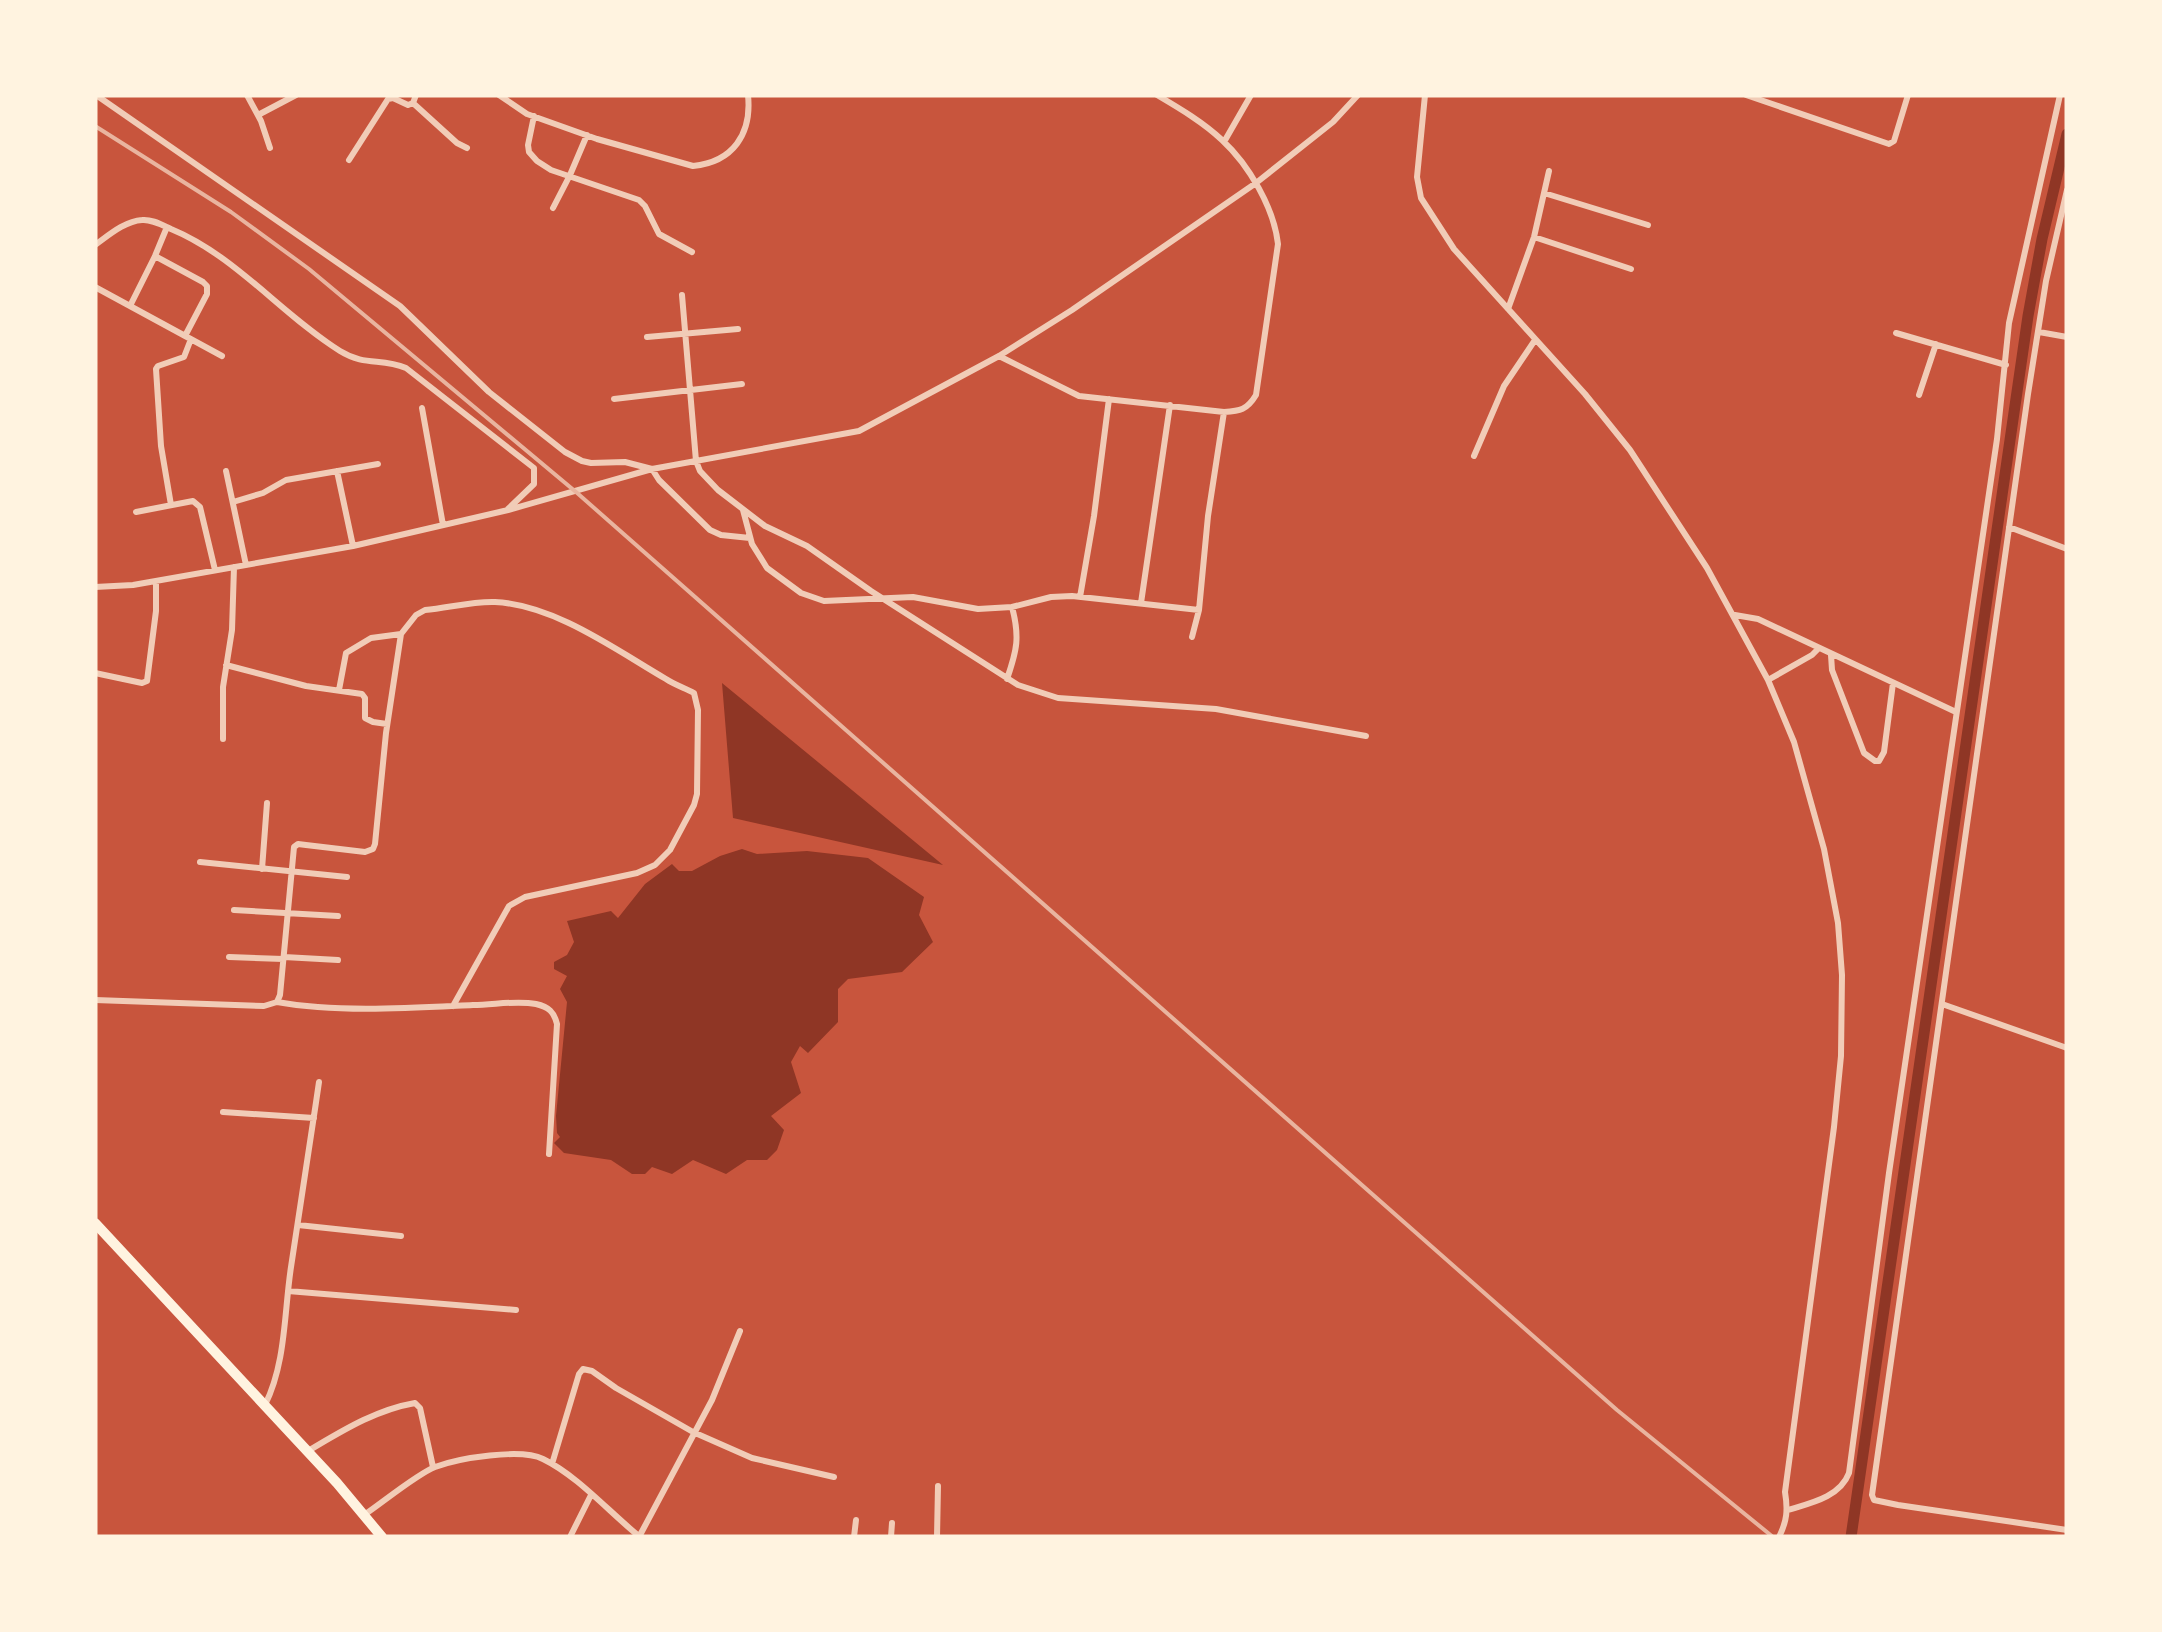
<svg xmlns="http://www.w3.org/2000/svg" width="2162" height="1632" font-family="'IBM Plex Sans',sans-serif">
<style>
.water{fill:#8f3625}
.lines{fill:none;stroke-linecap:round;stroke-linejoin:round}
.canal{stroke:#8f3625;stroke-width:11}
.minor{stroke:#f1ccb7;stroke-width:6}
.trunk{stroke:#fff3e0;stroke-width:10}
.rail{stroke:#e9b49f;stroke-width:4}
</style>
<rect width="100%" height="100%" fill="#c8553d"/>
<!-- water -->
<path class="water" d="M722,683L943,865L733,818Z
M742,849L757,854L807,851L868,858L924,897L919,915L933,942L902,972L848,979L838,989V1022L808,1053L800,1046L791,1062L801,1093L771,1116L784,1130L777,1150L767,1160H747L726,1174L693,1160L672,1174L652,1167L645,1174H632L611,1160L564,1153L554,1143L560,1137L557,1133L556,1116L567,1002L560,989L567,976L554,969V962L567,955L574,942L567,921L611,911L618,918L645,884L672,864L679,871H692L720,856Z"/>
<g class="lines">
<!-- canal -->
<path class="canal" d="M1851,1537L2028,316L2042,239L2067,134"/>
<!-- minor -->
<path class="minor" d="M96,95L400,306L489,392L565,452L582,461L591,463L625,462L652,469L659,480L710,530L721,535L750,538
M247,95L261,121L270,148
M499,95L527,114L597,139L693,166C733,162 752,134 748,95
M1425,95L1417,177L1421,198L1454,249L1585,394L1630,450L1707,568L1768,680L1794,742L1824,849L1838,923L1842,975L1841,1056L1834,1127L1785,1492C1788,1510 1787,1521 1779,1537
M1746,95L1889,144L1894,141L1908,95
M413,103L457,143L467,148
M258,115L296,95
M534,116L528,145L529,152L537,161L551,170L639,200L645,206L659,234L692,252
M1224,142L1251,95
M349,160L388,99L393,98L408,105L413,103L416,95
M2067,190L2046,281L2028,394L1872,1495L1874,1500L1898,1505L2067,1530
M1544,193L1648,225
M553,208L570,175L587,135
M1534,237L1631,269
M95,245C109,235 125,221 142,220C152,219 162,225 171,229C236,256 281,314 340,351C366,367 381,357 406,368L534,468V484L508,509
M155,256L203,282L207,286V294L185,336
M95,287L222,356
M682,295L696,461L700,471L718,490L765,526L807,546L871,591L1018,685L1058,698L1216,709L1366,736
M130,306L155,256L167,227
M1508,309L1534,237L1549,171
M2039,332L2067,337
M1896,333L2006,365
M647,337L738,329
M999,356L1079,396L1224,412C1240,411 1247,410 1256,395L1278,244C1274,208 1249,165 1222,140C1203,122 1179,108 1157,95
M1919,395L1936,344
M614,399L742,384
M422,408L443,525
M1474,456L1504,386L1535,340
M226,471L246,565
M337,471L353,546
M233,502L263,493L286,480L378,464
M171,505L161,446L156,369L158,366L184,357L191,339
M743,510L752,544L767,568L801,593L824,601L913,597L978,609L1012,607L1051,597L1072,596L1199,610
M136,512L193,501L200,507L215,570
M2009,527L2067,549
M95,587L133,585L353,546L508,510L652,469L859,431L999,356L1072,310L1256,183L1333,122L1358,95
M1080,597L1094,516L1109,399
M1141,603L1170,405
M1735,615L1758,619L1956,712
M1192,637L1199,610L1208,516L1224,412
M1831,655L1832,670L1864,753L1875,761H1879L1884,752L1893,683
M226,665L306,686L362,694L365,698V718L373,722L387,724
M95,673L142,683L147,681L156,611V581
M1007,679C1017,650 1020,637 1012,607
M1768,680L1812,655L1818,649
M339,690L346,653L371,638L401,634
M223,739V687L232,630L234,567
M200,862L347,877
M262,869L267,803
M234,910L338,916
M229,957L283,959
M284,957L338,960
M95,1000L264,1006L277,1002L280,995L294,847L298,844L306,845L365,852L373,849L375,844L386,733L401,634L416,615L425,610C448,608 473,601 495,602C555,605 616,650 666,679C675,685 685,688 694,693L698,710L697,794L694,805L670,850L655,865L637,873L525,897L509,906L453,1006
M277,1002C338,1013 411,1008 473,1005C494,1005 516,1000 536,1004C549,1007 554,1012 557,1024L549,1154
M1942,1004L2067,1048
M223,1112L314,1118
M298,1225L401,1236
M288,1291L516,1310
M265,1405C286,1363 284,1313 291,1267C300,1206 310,1144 319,1082
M308,1451C342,1431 375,1410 415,1403L420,1408L433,1467
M552,1464L579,1374L583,1369L592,1371L616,1388L693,1432L752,1458L834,1477
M1788,1510C1811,1503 1840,1497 1849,1473L1889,1173L1997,439L2009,323L2060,95
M364,1515C382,1503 417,1474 435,1467C459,1458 521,1448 543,1459C578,1476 609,1512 640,1537
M570,1537L591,1495
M639,1537L712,1400L740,1331
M854,1537L856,1520
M891,1537L892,1523
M937,1537L938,1486"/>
<!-- trunk -->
<path class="trunk" d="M95,1223L337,1483L382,1537"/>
<!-- rail -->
<path class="rail" d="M95,126L231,212L309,269L576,492L1617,1410L1773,1537"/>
</g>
<!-- border -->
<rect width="2162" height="1632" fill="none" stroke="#fff3e0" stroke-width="195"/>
</svg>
